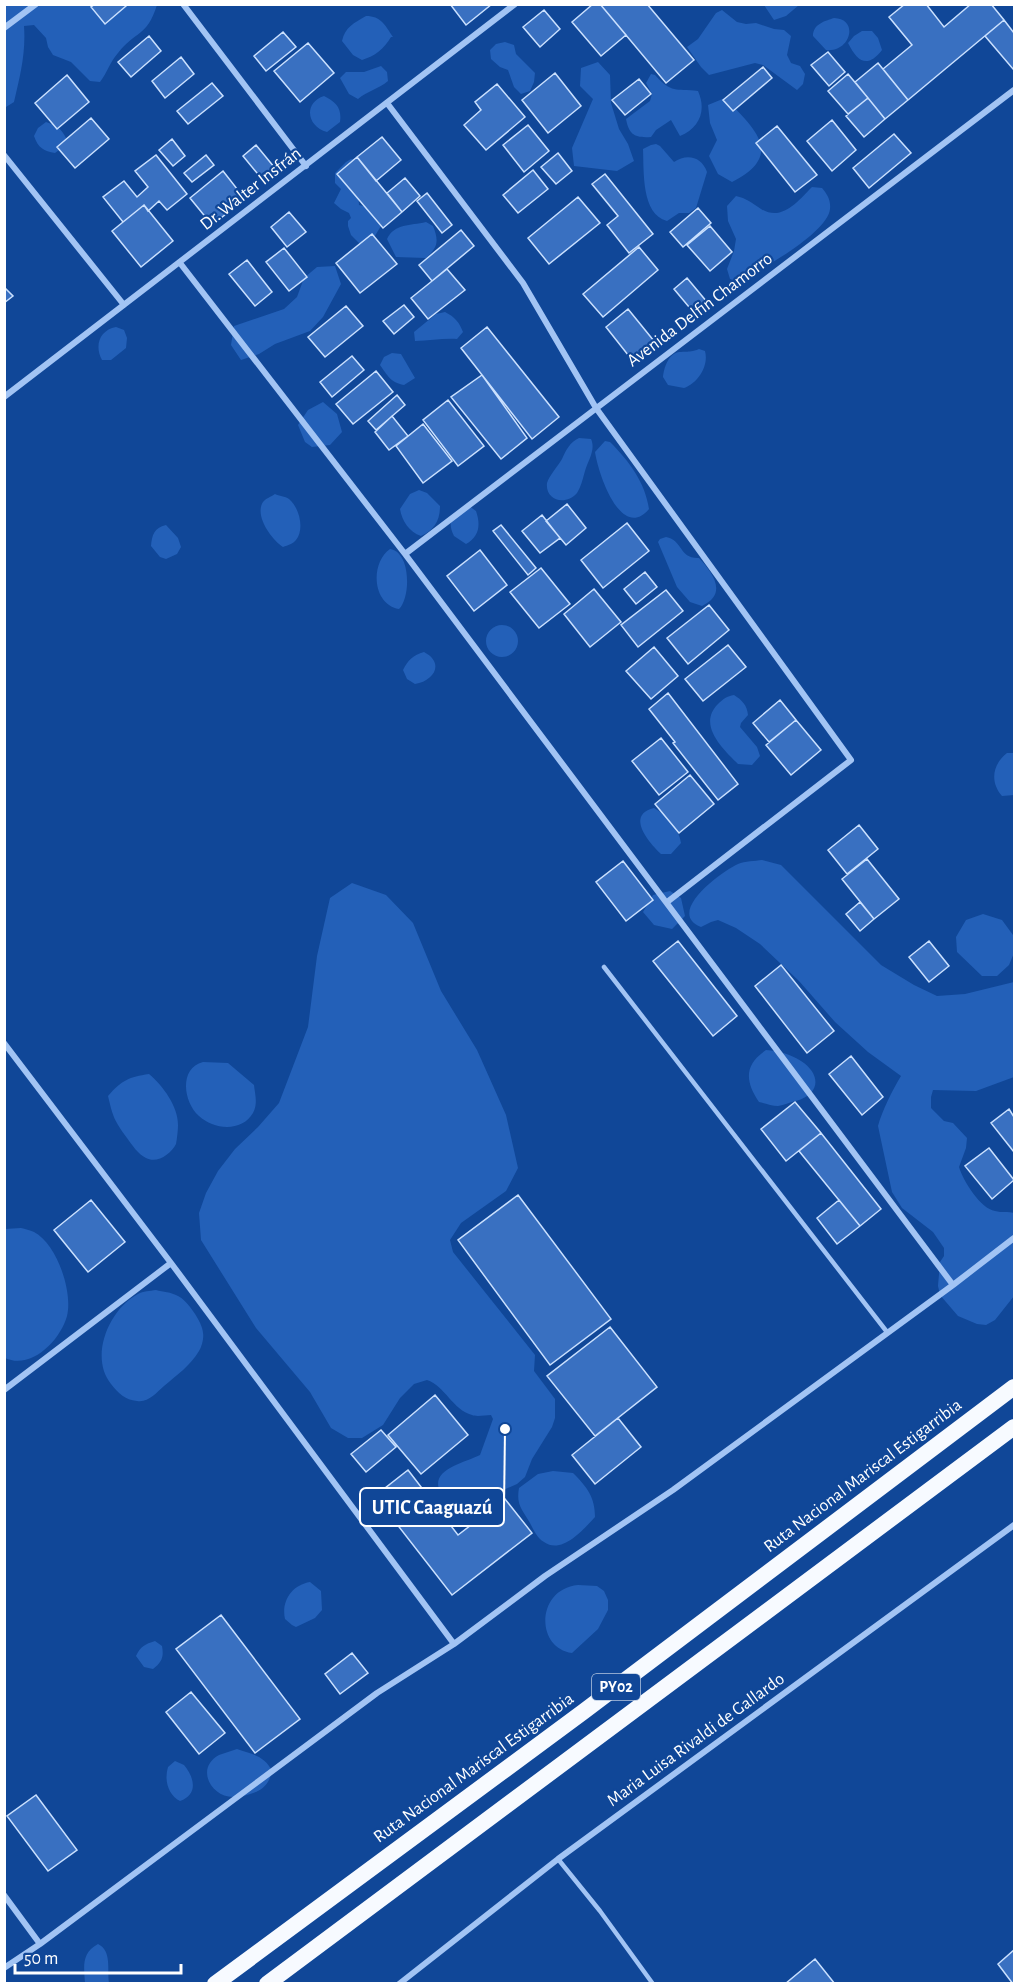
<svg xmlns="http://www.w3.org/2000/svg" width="1019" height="1988" font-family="'Alegreya Sans',sans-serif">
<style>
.green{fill:#2360b8}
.building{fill:#3970c1;stroke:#cae0fe;stroke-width:1.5}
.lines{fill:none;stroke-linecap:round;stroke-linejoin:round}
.service{stroke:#a2c4f4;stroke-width:4.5}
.minor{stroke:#a2c4f4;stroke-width:6}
.trunk{stroke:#f7faff;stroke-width:16}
.labels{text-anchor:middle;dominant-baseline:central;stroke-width:4.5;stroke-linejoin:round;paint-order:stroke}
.shield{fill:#104798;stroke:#b7c8e0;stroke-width:1.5}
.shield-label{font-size:16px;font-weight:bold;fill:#fff}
.street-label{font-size:18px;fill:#fff;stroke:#104798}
.leader{fill:none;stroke:#fff;stroke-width:2}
.callout-dot{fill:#fff;stroke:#104798;stroke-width:2}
.callout{fill:#104798;stroke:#fff;stroke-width:2}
.callout-label{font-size:20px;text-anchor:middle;font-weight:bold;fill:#fff}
</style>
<rect width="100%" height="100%" fill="#104798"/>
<!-- green -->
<path class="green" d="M5,5H157C147,37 135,31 118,53C110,62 107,73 100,82L90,81L71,62L53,55L48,47L46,38L34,25L24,26C26,53 20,76 14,102L6,107Z
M764,5H799L786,16L774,20Z
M722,10L737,22L746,24L756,23L774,29L784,30L791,36L787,55L791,63L800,66L805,74L803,84L797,90L763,65L755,63L709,75L701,67L687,47L698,39L716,13Z
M366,16C381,16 385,25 393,37H391C384,49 375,56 362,60L353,55L342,41C345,27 354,23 366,16Z
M834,18C860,19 850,53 826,50L813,36C813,24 825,21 834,18Z
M862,31H872L878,38L882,50C868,68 858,63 848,43L854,36Z
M505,42L514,45L516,54L535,73L534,82L530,91L521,94L514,87L508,70L500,67L491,59L490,50L496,44Z
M598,62L610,75L611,103L619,129L628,144L634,161L617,171L574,166L572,148L593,99L580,86L581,68Z
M381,66L387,72L388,81C379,89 367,91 358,99L349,94L340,78L346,72H364Z
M651,74L655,75C672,94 675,88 698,91C707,111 699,128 680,136L671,120L656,130L651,137C635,138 629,135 626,119L650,101L652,94L646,83Z
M324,96C336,102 342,108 340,122L327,132C307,127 303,103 324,96Z
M725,98C754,128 786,155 732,182L718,174L709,156L717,140L710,123L708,105Z
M46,122C56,125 61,128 66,138L63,147L55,153C44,151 38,148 34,136L38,128Z
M656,144L660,146L674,162C687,153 702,157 707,172L696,208L689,213H679L667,221C641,214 644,171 643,149L651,145Z
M351,159L356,160L359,205L368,207L381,226L373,239L362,246L351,235L348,226V221L351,218L349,213L341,209L334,203L341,189L335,183V173L346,162Z
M812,187L822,188C827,194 831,200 830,209C828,233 756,274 735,281L730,279L727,269L734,251L736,239L728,221L727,206L736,196C746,198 752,203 761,209C782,222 798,201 812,187Z
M426,222L433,226C439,241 438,247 426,258L396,257L387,239C395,223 410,226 426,222Z
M335,266L341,284L323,317L310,331L275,344L259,354L241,360L231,345L234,326L284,309L297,297L304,278L317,267Z
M445,312C455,317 459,322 463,332L457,339C443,338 430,341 415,341L414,332L436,314Z
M116,327L124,330L127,338L126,348L111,360H102C94,345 100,330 116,327Z
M699,349L705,351C709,366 698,383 684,388L668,385L663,377C664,368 668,354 679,352C688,351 689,353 699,349Z
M392,353L401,354L415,378L404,385C390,382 388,376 380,365L384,357Z
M323,402L337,414L342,432L330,445L312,447L305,442L298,425L308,410Z
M579,438L591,439C596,450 588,460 585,471C583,478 581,487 577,493C566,506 545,501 547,483C549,476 558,466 562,459C566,450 570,442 579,438Z
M605,441L610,442C629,461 645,482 649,509C621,542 598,473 595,452Z
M419,490L427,493L440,506C440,521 434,530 421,536C409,532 402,521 400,509L410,494Z
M275,494C279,496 285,496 289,499C299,507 305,529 296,540C293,544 288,545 283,547C272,540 254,516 263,502C266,498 271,497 275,494Z
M469,506L476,511C481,525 479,537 466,544L454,536C446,521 453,510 469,506Z
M166,525L178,538L181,547L177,554L166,559L160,557L151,546C152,535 154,528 166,525Z
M666,537C683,540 679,559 699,558C713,573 728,594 702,606L690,602L677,587L658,542L660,539Z
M390,549C411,552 411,597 399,609C372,604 370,563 390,549Z
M486 641a16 16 0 1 1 32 0a16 16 0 1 1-32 0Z
M424,652C445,663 434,681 415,684L407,679L403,670C408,660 413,655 424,652Z
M734,695C742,700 747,705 748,715L741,723L740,727L757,747L760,756L752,765L738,764C723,749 697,725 718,704C723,699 727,696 734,695Z
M1007,753H1014V795L1002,796C990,782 992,765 1007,753Z
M654,808C667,815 679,828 681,843L671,854H661C649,843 625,815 654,808Z
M762,860L781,865L881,965L914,985L937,996L965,994L1014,982V1077L976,1091L933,1090L931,1097V1108L944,1121L953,1123L967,1138L966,1148L959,1167C963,1181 981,1209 995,1211C1002,1213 1008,1211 1014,1213V1296L995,1320L986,1325L977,1324L958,1316L940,1295L938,1286L940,1262L944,1256V1248L933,1232L902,1208L892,1192L878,1126C882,1111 893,1089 901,1076L868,1052L835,1022L799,981L760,944L736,928L718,920L711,922L701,927C665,913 722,871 738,864C745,861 755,861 762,860Z
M352,883L386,895L413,923L441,991L477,1050L506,1115L518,1168L506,1191L461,1223L450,1240L453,1252L535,1355L534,1371L555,1399V1418L552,1427L532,1459L525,1477L517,1484L492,1495L468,1514C457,1513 453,1508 445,1499C422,1471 462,1464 480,1455L493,1419L491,1415C485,1415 477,1417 472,1415C453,1410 445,1386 427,1380L414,1384L400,1398L383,1425L362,1438H348L331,1428L310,1392L256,1328L201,1240L199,1213L206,1193L218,1171L235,1149L258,1127L279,1103L308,1027L317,956L330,898Z
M670,891L681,898L685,916L672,929L654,925L643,912L653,895Z
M983,914L1002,920L1013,935L1014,953L1009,965L997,976H982L957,952L956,937L966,920Z
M766,1050C779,1051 790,1054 801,1061C821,1074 821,1094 796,1101C791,1102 784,1105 778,1106C772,1106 765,1103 759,1102C745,1081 744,1065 766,1050Z
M203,1062L228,1063L254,1085C255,1094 258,1104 253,1113C242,1132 214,1130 199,1116C183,1102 179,1068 203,1062Z
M149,1074C163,1086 178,1106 178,1125C178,1130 177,1139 176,1144C171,1154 157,1164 146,1158C138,1154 132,1145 127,1138C114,1120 113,1117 108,1096C122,1080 129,1077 149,1074Z
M21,1228C25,1229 30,1230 34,1232C57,1244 73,1292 67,1316C60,1341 31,1370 5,1358V1229Z
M156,1290C163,1292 171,1292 178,1296C187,1300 203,1323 203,1333C204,1338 202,1346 199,1351C191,1365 177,1375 164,1386C156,1393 148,1403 137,1401C125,1400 118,1393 111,1384C89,1357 109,1309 138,1294C143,1291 150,1291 156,1290Z
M553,1471L573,1473C587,1487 595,1497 595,1517C584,1529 562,1555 544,1542C537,1538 533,1529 530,1523C522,1509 516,1505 519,1488L538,1474Z
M310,1582L321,1591L322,1610L315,1618L296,1627L292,1625L285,1619C281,1601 292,1585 310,1582Z
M578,1585L597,1586L604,1591L608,1600V1610L598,1629L572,1653C535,1648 536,1589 578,1585Z
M155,1641L162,1646C164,1657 162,1662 153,1669L144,1667L136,1656C140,1647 145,1644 155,1641Z
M237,1749C252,1754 265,1756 272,1771C270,1781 265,1788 256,1792C248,1795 241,1797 233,1797C211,1797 195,1768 219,1755C225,1753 231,1751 237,1749Z
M175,1761L184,1765C194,1777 199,1794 180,1801C168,1795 164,1780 168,1767Z
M98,1944C112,1951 107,1969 109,1983H85C84,1967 81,1953 98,1944Z"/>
<!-- building -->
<path class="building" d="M95,4H124L126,6L105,24L91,7Z
M450,4H492L466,25Z
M593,4H600L626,35L601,56L572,22Z
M600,4H647L694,60L666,83Z
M905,4H926L944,27L971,4H991L1004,20L908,100L883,69L912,45L889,17Z
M544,10L560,29L540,47L523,27Z
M1004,20L1014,33V67L1013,69L985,36Z
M283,32L296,47L266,71L254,56Z
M149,36L161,51L131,77L118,62Z
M308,43L334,73L300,102L274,71Z
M828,52L845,72L829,86L811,65Z
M181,57L194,74L165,98L152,81Z
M878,63L908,100L885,119L855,82Z
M763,67L772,78L733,111L723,100Z
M555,73L581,106L548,133L522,100Z
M848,74L868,98L848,114L828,91Z
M67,75L89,102L57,129L35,103Z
M639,79L651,94L625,115L612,100Z
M212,83L223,96L188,124L177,111Z
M497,84L525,117L486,150L464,125L481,110L475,102Z
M868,98L885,119L864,137L846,116Z
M91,118L109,139L75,168L57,147Z
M832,120L856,150L832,171L807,141Z
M528,125L549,151L524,172L503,145Z
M777,126L817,175L795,192L756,143Z
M894,134L911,153L869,188L853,168Z
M382,137L401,160L376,181L357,157Z
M172,139L185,156L173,166L159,150Z
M256,145L279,173L266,184L243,156Z
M558,153L572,171L556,184L541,167Z
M156,155L187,194L167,210L159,201L148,211L144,205L123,222L103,197L124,181L137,197L148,187L135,171Z
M206,155L214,165L192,182L184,173Z
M357,157L402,212L383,228L337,174Z
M533,170L548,189L518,213L503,195Z
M223,171L245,199L212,225L190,198Z
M605,174L653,234L629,253L607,225L618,216L592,184Z
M405,178L420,196L402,212L387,193Z
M427,193L452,225L442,233L417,201Z
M578,197L600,223L549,264L528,238Z
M144,205L173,241L141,267L112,231Z
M698,208L711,223L683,247L670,232Z
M289,212L306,232L287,247L271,227Z
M710,226L732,252L710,271L687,245Z
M461,230L474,246L432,281L419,265Z
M372,234L397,264L360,293L336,263Z
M639,247L658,270L603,317L583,294Z
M284,248L307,277L289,291L266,262Z
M247,260L272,292L255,306L229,274Z
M447,269L465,290L428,319L411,298Z
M687,278L707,302L694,313L674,289Z
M4,287L13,296L4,303Z
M404,305L414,317L394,334L383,321Z
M346,306L363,326L325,357L308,337Z
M628,309L654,341L632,360L606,327Z
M487,327L559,417L532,439L461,348Z
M352,356L364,370L332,397L320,382Z
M376,371L393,392L353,424L336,404Z
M482,375L527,438L501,459L451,397Z
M397,395L405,405L376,430L368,421Z
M448,400L484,446L458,466L423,420Z
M392,416L408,436L389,450L375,432Z
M423,424L452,461L423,483L396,446Z
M567,504L586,528L566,545L546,521Z
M542,515L560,538L540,553L522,531Z
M627,523L649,551L603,588L581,560Z
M501,525L536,568L528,575L493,531Z
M480,550L507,585L474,611L447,576Z
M541,568L570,604L539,628L510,592Z
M645,572L657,587L636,604L624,589Z
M594,589L621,622L590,647L564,614Z
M666,590L683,611L638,647L621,625Z
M709,605L729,630L688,664L667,638Z
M728,645L746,667L703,701L685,679Z
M654,647L678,676L651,699L626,671Z
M668,693L738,784L718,800L673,743L675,742L649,709Z
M780,700L796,720L769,742L753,723Z
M796,720L821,750L791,775L766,745Z
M661,738L688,772L659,795L632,761Z
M690,775L714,804L679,833L655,804Z
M859,825L878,849L847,874L828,850Z
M867,859L899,899L874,919L842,879Z
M623,861L653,900L626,921L596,882Z
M860,902L874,919L860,931L846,914Z
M678,941L737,1016L713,1036L653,961Z
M929,941L949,966L929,982L909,957Z
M781,965L834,1031L807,1053L755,986Z
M851,1056L883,1097L862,1115L829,1074Z
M795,1102L821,1133L786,1161L761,1129Z
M1009,1109L1014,1117V1152L991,1123Z
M821,1133L881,1209L860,1226L799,1151Z
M989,1148L1014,1180L992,1199L965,1166Z
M518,1195L611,1319L550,1365L458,1240Z
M91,1200L125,1242L88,1272L54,1230Z
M839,1200L860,1226L837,1244L817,1218Z
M610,1327L657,1387L595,1436L547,1376Z
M435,1395L468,1435L421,1474L388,1435Z
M618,1418L641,1447L595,1484L572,1455Z
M381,1430L396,1447L366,1472L351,1454Z
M408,1470L458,1535L505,1499L532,1533L452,1595L375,1496Z
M221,1615L300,1719L255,1753L176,1649Z
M352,1653L368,1673L340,1694L325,1674Z
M191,1692L225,1733L199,1754L166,1712Z
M36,1795L77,1850L48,1871L7,1816Z
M1014,1950V1984H1013L998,1964Z
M815,1959L835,1984H785Z"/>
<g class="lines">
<!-- service -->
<path class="service" d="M604,967L887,1332
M558,1859L600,1911L653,1984"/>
<!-- minor -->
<path class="minor" d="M183,4L306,166
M4,28L36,4
M387,103L523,283L596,408L851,760L667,902
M4,155L124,305
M180,263L405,554L953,1285
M4,397L515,4
M405,554L1014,90
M4,1043L171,1263L454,1644
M4,1390L171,1263
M4,1895L40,1944
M4,1968L40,1944L377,1693L454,1644L545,1576L673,1490L953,1285L1014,1238
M399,1984L558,1859L1014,1525"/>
<!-- trunk -->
<path class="trunk" d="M215,1984L583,1712L1014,1387
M267,1984L1014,1427"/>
</g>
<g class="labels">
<!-- shield labels -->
<rect class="shield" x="592" y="1674" width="48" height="26" rx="4.5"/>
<g class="shield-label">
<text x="616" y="1687">PY02</text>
</g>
<!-- street labels -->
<g class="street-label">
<text transform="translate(251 189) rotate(-38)">Dr. Walter Insfrán</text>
<text transform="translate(700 310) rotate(-37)">Avenida Delfin Chamorro</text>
<text transform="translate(863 1476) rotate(-37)">Ruta Nacional Mariscal Estigarribia</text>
<text transform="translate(696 1740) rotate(-36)">Maria Luisa Rivaldi de Gallardo</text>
<text transform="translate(474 1768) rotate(-36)">Ruta Nacional Mariscal Estigarribia</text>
</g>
</g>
<!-- callouts -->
<path class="leader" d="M505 1429L504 1507"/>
<circle class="callout-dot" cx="505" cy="1429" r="6"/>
<rect class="callout" x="360" y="1488" width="144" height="38" rx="6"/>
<g class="callout-label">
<text x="432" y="1514">UTIC Caaguazú</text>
</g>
<!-- border -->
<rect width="1019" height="1988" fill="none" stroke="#ffffff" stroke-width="12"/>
<!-- scale -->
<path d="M15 1964v9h166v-9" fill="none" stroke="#ffffff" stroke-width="3"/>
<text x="24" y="1964" font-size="18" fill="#ffffff" stroke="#104798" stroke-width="4.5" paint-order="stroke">50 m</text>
</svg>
